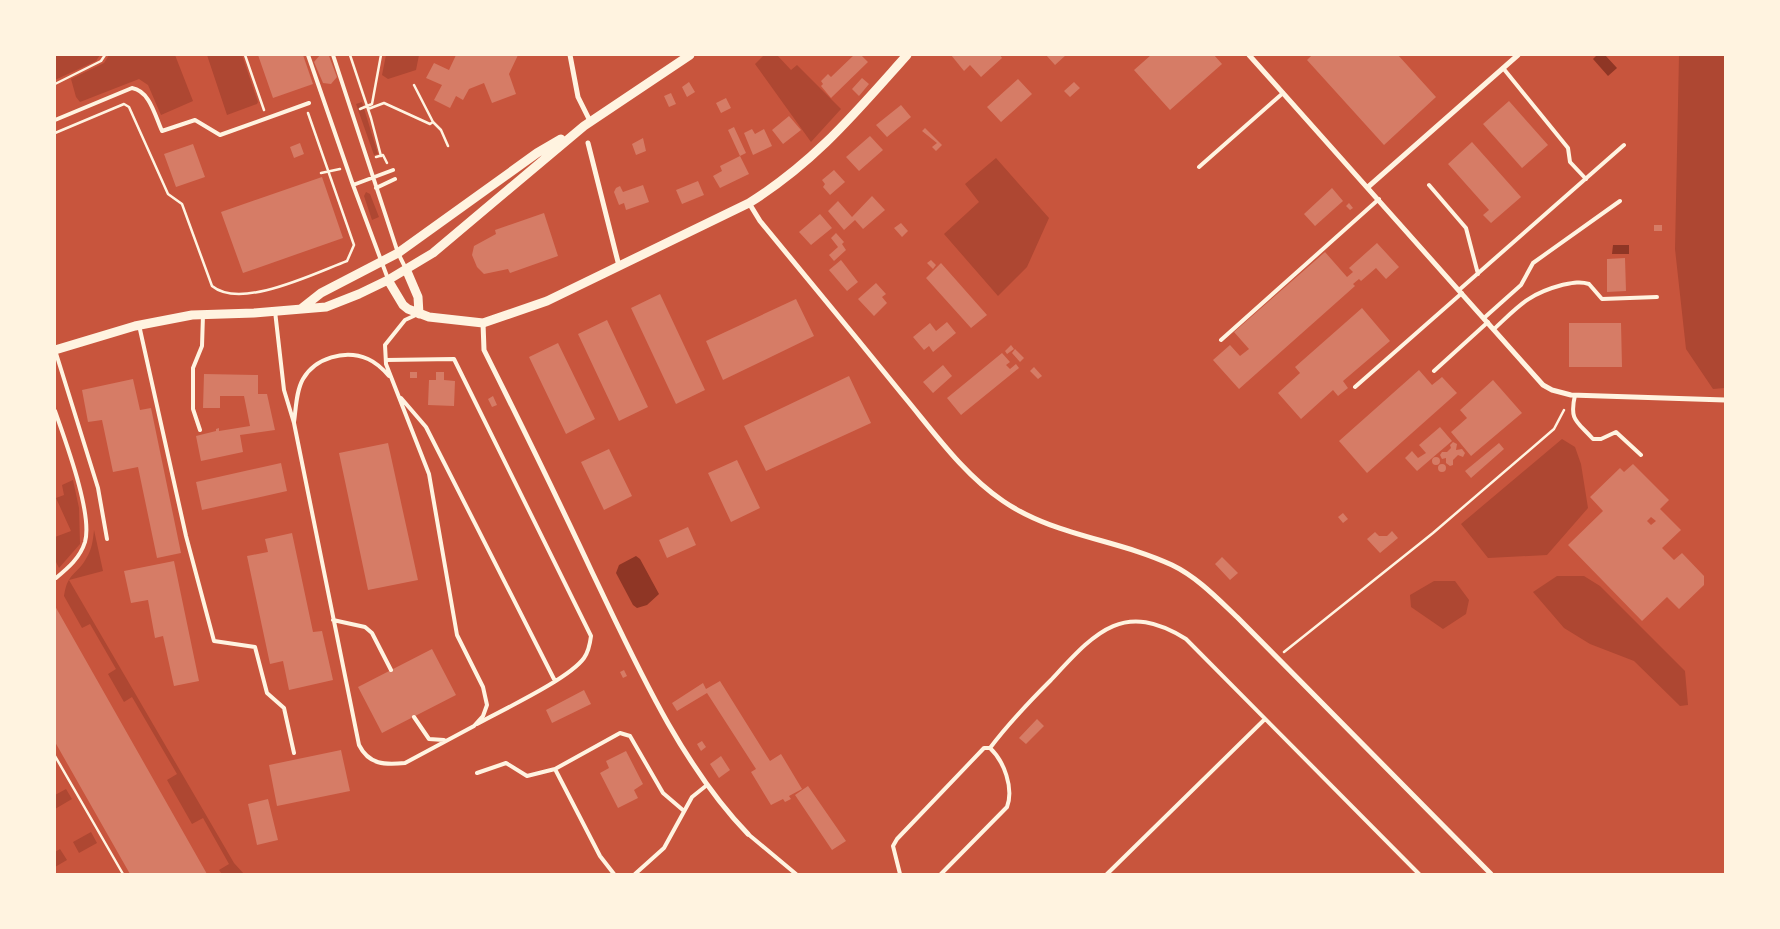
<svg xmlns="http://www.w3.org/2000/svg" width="1780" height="929" font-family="'Public Sans',sans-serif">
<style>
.green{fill:#ae4732}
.water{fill:#8f3625}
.building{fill:#d67c66;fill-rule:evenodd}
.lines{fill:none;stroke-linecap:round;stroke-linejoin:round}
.path{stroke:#fff3e0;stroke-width:2.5}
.service{stroke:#fff3e0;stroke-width:4}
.minor{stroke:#fff3e0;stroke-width:5}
.tertiary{stroke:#fff3e0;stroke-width:9}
</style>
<rect width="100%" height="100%" fill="#c8553d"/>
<!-- green -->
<path class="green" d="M55,55H100L96,61L55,80Z
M109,55H175L193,101L161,115L148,85L139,79L80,102L76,97L71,79L104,63Z
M207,55H242L258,102L257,104L227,115Z
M386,55H419L416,70L388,79L382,75Z
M764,55H777L791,70L797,65L841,109L811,142L755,64Z
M1679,55H1725V388L1713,389L1686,349L1675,249Z
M362,102L378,154L374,155L356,104Z
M996,158L1049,218L1027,267L998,296L944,234L979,202L965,184Z
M366,192L370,194L379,217L372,220L364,196Z
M1562,439L1575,447L1581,464L1588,508L1547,555L1488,558L1461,524Z
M73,480L79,508L80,544L59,568L55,560V537L71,531L56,498L64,495L62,485Z
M94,530L103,571L69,580L234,863L244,874H222L219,870L229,864L203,818L192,824L167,780L177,774L132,697L124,702L108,674L116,669L90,624L82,628L64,596C68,571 76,577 87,557C92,549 93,540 94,530Z
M1557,576H1584L1600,586L1685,671L1688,705L1680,706L1634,661L1590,644L1564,628L1533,592Z
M1434,581H1455L1469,600L1466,614L1443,629L1411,607L1410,595Z
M66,789L72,799L55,809V795Z
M91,832L97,843L79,853L73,842Z
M60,849L67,860L55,867V852Z"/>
<!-- water -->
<path class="water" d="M1597,55H1605L1617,68L1608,76L1593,59Z
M1613,245H1629V254H1612Z
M636,556L640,559L659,594L647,605L637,608L633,605L616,573L619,565Z"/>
<!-- building -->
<path class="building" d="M258,55H303L313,84L273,98Z
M320,55L329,56L337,77L331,84L323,83L314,62Z
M456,55H518L509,74L516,94L492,103L484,83L469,89L463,100L456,96L450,108L434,100L442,85L426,78L434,63L449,70Z
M854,55H861L868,62L831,98L821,86L823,84L821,81L828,74L831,77Z
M951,55H1000L1002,58L981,77L970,65L964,71Z
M1046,55H1066L1055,65Z
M1151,55H1214L1222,64L1170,110L1134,70Z
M1312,55H1398L1436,97L1384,145L1307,60Z
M862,78L869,84L859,96L852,89Z
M1018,79L1032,94L1001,122L987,107Z
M689,82L695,92L687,97L682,87Z
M1074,82L1080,88L1070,97L1064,91Z
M671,93L676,104L669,107L664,96Z
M726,98L731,108L721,113L716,103Z
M1509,101L1548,145L1522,168L1483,124Z
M901,105L911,117L887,137L876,125Z
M789,116L801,130L783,144L772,130Z
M734,127L746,153L740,156L728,130Z
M925,128L942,145L936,151L932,147L937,143L922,131Z
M752,129L755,134L764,129L772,146L753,155L744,133Z
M870,136L883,150L859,171L846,157Z
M643,138L646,151L636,155L632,144Z
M1472,142L1521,197L1491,223L1483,215L1489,210L1448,164Z
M300,143L304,154L294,158L290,147Z
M193,144L205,177L176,187L164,154Z
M740,156L749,174L720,188L713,176L722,171L720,166Z
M834,170L845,182L830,195L823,187L825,184L822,180Z
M322,177L343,238L243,273L221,212Z
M698,181L704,195L682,204L676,190Z
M643,185L649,202L626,210L624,203L619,205L614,192L616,188L620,186L623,192Z
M1332,188L1343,201L1315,226L1304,214Z
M872,196L885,210L863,229L855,220L844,230L828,211L838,201L852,217Z
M1349,203L1353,208L1350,210L1346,206Z
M544,213L558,256L510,273L508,269L484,274L477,267L472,255L474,246L496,234L495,230Z
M820,214L832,228L811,245L799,232Z
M901,223L908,231L902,237L894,228Z
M1654,225H1662V231H1654Z
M836,233L844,242L842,244L846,250L834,261L829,255L838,247L831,238Z
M1377,243L1399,267L1386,279L1376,268L1361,281L1359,279L1353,284L1355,286L1239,389L1213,360L1230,345L1240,356L1249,349L1234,332L1325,252L1347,277L1353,272L1349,268Z
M1625,258L1626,291L1607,292V259Z
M841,260L858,282L847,291L829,270Z
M931,260L936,265L933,269L927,263Z
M941,263L987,315L971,328L926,278Z
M876,283L886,294L882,297L887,303L874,316L858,299Z
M660,294L705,390L676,404L631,308Z
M796,299L814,336L723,380L706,341Z
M1362,308L1390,341L1343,381L1348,388L1338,396L1333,390L1301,419L1278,393L1300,373L1295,367Z
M607,320L648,407L619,421L578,334Z
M947,322L956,333L933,352L929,346L924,350L913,337L930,323L936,331Z
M1569,323H1621L1622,367H1569Z
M558,343L595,419L566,434L529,357Z
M1011,345L1014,349L1007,354L1005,351Z
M1015,349L1024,358L1020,362L1012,353Z
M1002,353L1010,362L1006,365L1010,369L1016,364L1019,368L961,415L947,398Z
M943,365L952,376L933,393L923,382Z
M1034,367L1042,376L1038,379L1030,371Z
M1419,370L1432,385L1442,377L1457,393L1367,473L1339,441Z
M410,372H417V378H410Z
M436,372H444V380L455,381L454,406L428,405L429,380H436Z
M204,374L258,375V394H267L275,430L240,435L243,452L201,461L196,436L216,431V429L219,428V431L250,426L244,396H220V408H203Z
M849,376L871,423L766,471L744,426Z
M133,379L140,410L151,408L181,553L157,558L138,467L113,472L102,420L88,422L82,390Z
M1493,380L1522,413L1471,456L1451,432L1467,418L1460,410Z
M493,396L497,405L492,407L488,399Z
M1440,427L1452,441L1417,471L1405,458L1412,451L1418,458L1426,453L1419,445Z
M1453,442L1457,444L1456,450L1462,449L1465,453L1463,457L1458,455L1453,460V465L1450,466L1446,463V458L1442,459L1440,455L1442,452H1447L1451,448L1450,445Z
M388,443L418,580L368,590L339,453Z
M1499,443L1504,449L1471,478L1465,471Z
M609,449L632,496L604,510L581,462Z
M1432 461a4 4 0 1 1 8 0a4 4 0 1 1-8 0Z
M737,460L760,508L731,522L708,473Z
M281,463L287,491L202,510L196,482Z
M1438 468a4 4 0 1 1 8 0a4 4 0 1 1-8 0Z
M1633,464L1669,500L1660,509L1681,530L1662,548L1674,560L1682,553L1704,576V585L1679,609L1667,597L1642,621L1568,545L1603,511L1590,497L1620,468L1624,472ZM1651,517L1656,521L1651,525L1647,521Z
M1343,513L1348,519L1343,523L1338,517Z
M688,527L696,545L667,558L659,540Z
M1392,531L1398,538L1380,553L1367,539L1375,532L1379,536H1387Z
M292,533L313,632L322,631L333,680L289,690L283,661L270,664L247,556L268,552L265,539Z
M1222,557L1238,573L1230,580L1215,564Z
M174,561L199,681L174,686L163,636L155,638L148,600L131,603L124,571Z
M55,606L207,874H130L55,742Z
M432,649L456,695L382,733L358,687Z
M624,670L627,676L623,678L620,672Z
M720,681L770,761L781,754L802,789L789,796L791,799L785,802L783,799L771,805L751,772L756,769L707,693L677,711L672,703L703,683L706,689Z
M584,690L591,704L552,723L546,710Z
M1037,719L1044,726L1026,744L1019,738Z
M702,741L706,747L701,751L697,744Z
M341,750L350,791L277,806L269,765Z
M626,751L643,784L634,790L638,798L618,808L600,773L609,768L606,761Z
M721,756L730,770L719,778L710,764Z
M808,786L846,841L832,850L795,795Z
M268,799L278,840L257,845L248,804Z"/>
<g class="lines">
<!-- path -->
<path class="path" d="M245,55L264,110
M350,55L371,118L381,156
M55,84L101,61L105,55
M360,109L372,104L381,55
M368,109L384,103L430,124L433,122L414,85
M433,122L441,130L448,146
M55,133L124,104L129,107L168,194L182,204L212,286C241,310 315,273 347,261L354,245L308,113
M376,157L383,155L387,163
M321,173L340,169
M1284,652L1433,533L1554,429L1564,410
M55,756L123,874"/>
<!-- service -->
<path class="service" d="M308,55L353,185
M333,55L398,253L406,269
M1503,68L1568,148L1570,162L1586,179
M55,120L132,88C150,91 155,116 162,131L195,120L220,135L309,103
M1199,167L1283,93
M1429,185L1466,228L1478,274
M376,188L395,179
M388,279L353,185L393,170
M1459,290L1624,145
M275,311L284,390L294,423L359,745C369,765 385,765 405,763L474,726L483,716L487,705L483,687L457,635L429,474L386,364L385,345L405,320L418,314
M1484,318L1521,285L1533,263L1620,201
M139,325L186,536L214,641L255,647L267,693L284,708L294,753
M1494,329C1519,306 1528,294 1562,285C1572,283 1580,281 1589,284L1602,299L1657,297
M1221,340L1379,199
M55,350L98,488L107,539
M386,360L454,359L591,636C590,644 589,651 584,658C569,679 502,710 477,724
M1434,371L1488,322
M1355,387L1462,293
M1575,395C1569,421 1577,421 1593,439H1601L1616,432L1641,455
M401,398L426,427L555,681
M55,411C65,440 93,514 85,542C80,558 68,568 56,578
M294,422C296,409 296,391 303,379C315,358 345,349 368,359C377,363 383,369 389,376
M200,430L193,409V368L202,346L203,315
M333,620L365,627L372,633L391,670
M414,717L429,739L444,740
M990,748C1008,724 1029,702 1051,680C1094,634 1122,599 1186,639L1419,874
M555,769L600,856L614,874
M477,773L506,763L527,776L555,769L620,733L630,736L663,793L684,811
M748,834L796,874
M635,874L664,848L692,797L707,785
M900,874L893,846L897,839L984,748H990C1004,761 1014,788 1007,807L941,874
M1107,874L1265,719"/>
<!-- minor -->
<path class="minor" d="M570,55L578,97L590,121
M1249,55L1543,385L1552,390L1571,395L1725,400
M588,143L619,266
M1368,187L1518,55
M749,203L760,221C807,278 855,336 902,394C933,431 963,474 1003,501C1054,536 1117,539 1172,565C1197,577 1217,598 1237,617L1491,874
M483,323L484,350C521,424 557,497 592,572C634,659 680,764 748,834"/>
<!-- tertiary -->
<path class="tertiary" d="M406,269L418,297L419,314
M388,280L403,305L408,309L429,317L483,323L547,301L749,203C815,162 856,112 907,55
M302,308L321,293L398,253L537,153L561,139
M55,350L135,326L192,315L254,313L326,307L359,294L388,280L433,253L584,126L690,55"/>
</g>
<!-- border -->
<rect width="1780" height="929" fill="none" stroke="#fff3e0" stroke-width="112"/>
</svg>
